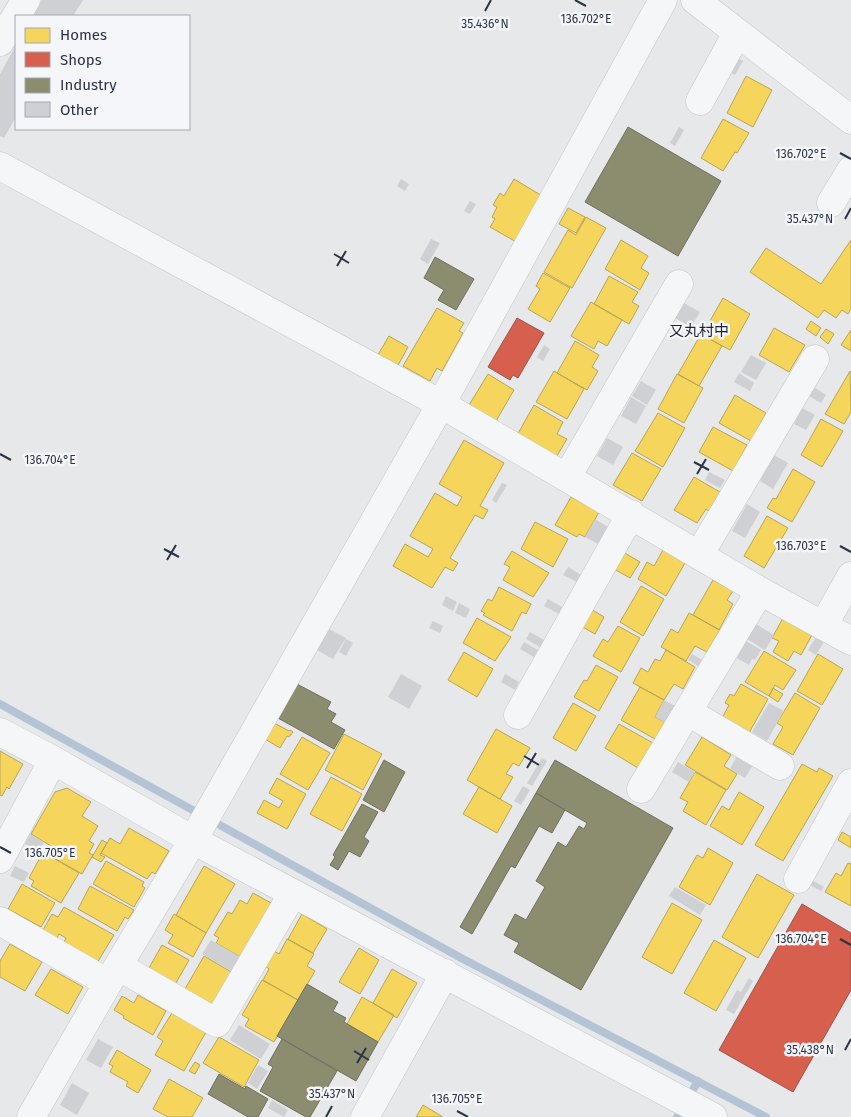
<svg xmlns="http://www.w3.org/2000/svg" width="851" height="1117" font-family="'Fira Sans','Noto Sans JP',sans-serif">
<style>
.homes{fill:#f6d55c;stroke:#b9a555}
.shops{fill:#d6604d;stroke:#a3534b}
.industry{fill:#8c8c6e;stroke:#6f7262}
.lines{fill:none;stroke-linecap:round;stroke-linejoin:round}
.stream{stroke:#b4c4d5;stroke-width:8}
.building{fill:#ced0d3}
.minor-casing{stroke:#c4c6c8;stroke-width:29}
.minor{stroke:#f5f6f7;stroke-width:28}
.ticks{fill:none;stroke:#2b3445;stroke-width:2}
.labels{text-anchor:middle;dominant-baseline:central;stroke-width:5;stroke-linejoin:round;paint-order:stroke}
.quarter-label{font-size:15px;fill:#1d2536;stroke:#f4f6f9}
.ticks-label{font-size:12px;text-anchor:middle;fill:#2b3445;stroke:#f4f6f9;stroke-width:5;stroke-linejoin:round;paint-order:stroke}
</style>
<rect width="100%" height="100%" fill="#e6e8ea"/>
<!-- homes -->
<path class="homes" d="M746,76L772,90L753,127L727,113Z
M723,119L749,133L737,153L735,152L723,171L701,158Z
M514,179L544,197L518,243L490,227L495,219L492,217L497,207L493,205L500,193L504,196Z
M568,208L585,217L576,233L559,224Z
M586,217L606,228L572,288L544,272L568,230L576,235Z
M621,240L648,256L641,268L649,273L640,290L605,269Z
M851,240V309L848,314L842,310L836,318L824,310L818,318L750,272L766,248L821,284Z
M543,273L570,288L550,322L528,309L540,289L536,286Z
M609,276L638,292L632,302L639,306L629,324L594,304Z
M723,298L750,314L730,350L702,335Z
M591,302L622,320L607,346L598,341L594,349L571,336Z
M437,308L464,323L459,331L463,333L442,371L437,368L430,381L403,366Z
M811,321L821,328L816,336L806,329Z
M774,328L805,345L789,372L759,355Z
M826,329L834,334L828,344L820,337Z
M851,330V351L841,345Z
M701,334L722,346L699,386L678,374Z
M389,336L408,347L396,369L376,358Z
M575,341L599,355L592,367L598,371L587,390L557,373Z
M554,371L584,389L567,419L536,402Z
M850,371L851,412L844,424L825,414Z
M488,374L514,390L496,421L469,405Z
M677,374L703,388L684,423L658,409Z
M735,395L766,413L751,441L719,423Z
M534,405L563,422L557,434L567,439L555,459L516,437Z
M658,413L685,428L663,467L635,451Z
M821,419L843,431L822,467L801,455Z
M713,427L747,445L733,471L699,452Z
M464,440L504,463L480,506L488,510L483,519L475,515L450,558L458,563L453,571L445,567L432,588L393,566L405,544L428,557L433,549L410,536L435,493L457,506L462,497L439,484Z
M632,453L661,469L642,501L613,485Z
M793,469L815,482L792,522L767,508L773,498L776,499Z
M694,477L720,492L709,511L706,509L697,523L674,510Z
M571,497L599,512L585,537L579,534L577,537L555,525Z
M767,516L788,528L764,568L744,556Z
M535,522L568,539L553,567L521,549Z
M663,550L685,563L666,596L638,579L647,562L654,566Z
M512,551L549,573L533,597L503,580L510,567L504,564Z
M623,552L640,562L630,578L614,569Z
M713,580L733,591L727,600L733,604L719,630L693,615Z
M641,586L664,599L643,636L620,622Z
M499,587L531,604L526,614L522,612L512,631L483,615L485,613L481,611L488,599L492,601Z
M591,609L604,617L595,634L581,626Z
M689,613L720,630L707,652L695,646L686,661L661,647L671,629L678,633Z
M477,618L511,637L495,661L463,643Z
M783,618L812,635L801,655L794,651L788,661L773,652L779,641L772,638Z
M618,626L640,638L621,672L593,656L603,639L608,642Z
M666,650L695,667L683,689L674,684L664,700L633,683L641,668L648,672L655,659L660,661Z
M764,651L796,670L783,690L775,685L769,696L745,682Z
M464,652L493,669L477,697L448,680Z
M818,654L843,669L822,705L797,691Z
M596,665L618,677L599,711L574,697L584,680L587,681Z
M741,684L768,699L749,733L722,718L729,705L725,703L730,694L734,696Z
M640,687L664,700L655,717L665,722L655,739L621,720Z
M773,688L783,694L778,702L769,696Z
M795,693L820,708L793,755L773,744L783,727L777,723Z
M573,703L596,716L576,751L553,738Z
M274,723L289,731L290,730L293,732L289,737L287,736L280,748L265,739Z
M619,724L653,743L638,768L605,748Z
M496,729L530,748L519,766L513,763L506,774L513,777L500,799L467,780Z
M344,734L382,754L363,790L325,770Z
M302,737L330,753L308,790L280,774Z
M702,737L731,755L724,766L737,774L727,790L685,765Z
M0,751L23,764L9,789L7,787L2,796L0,795Z
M802,764L817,772L819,768L833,776L783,861L755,845Z
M695,772L726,790L706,825L683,811L688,802L680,798Z
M331,777L362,794L342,831L310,814Z
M277,778L306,794L287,829L257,813L264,800L279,808L283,801L269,793Z
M479,787L512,806L497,833L463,814Z
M67,788L91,802L82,816L98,826L89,841L94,844L89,853L93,855L82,874L47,854L51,846L31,834L55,792Z
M739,792L764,807L742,845L710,826L722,806L729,810Z
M129,828L169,851L155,874L152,872L147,879L101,853L110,838L120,844Z
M842,832L851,837V848L838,840Z
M102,840L107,843L100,855L105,857L101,862L92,857Z
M708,848L733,863L710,905L679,887L697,855L703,858Z
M43,852L79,873L61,903L31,886L34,881L29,878Z
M106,861L144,882L142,886L145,888L134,907L93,884Z
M848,863L851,864V906L825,892L836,873L841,876Z
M204,866L235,884L206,933L176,915Z
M757,874L794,895L758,958L722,937Z
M22,884L55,903L41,927L8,909Z
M90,886L134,910L128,919L125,917L117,931L78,909Z
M253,893L273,904L242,958L216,943L219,938L214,935L228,912L232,914L240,900L247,904Z
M672,903L702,920L672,974L642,957Z
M64,907L114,935L97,963L63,944L66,938L59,934L56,940L42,932L52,914L58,917Z
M174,914L206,933L193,957L168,943L173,935L165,930Z
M302,914L327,929L313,953L288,939Z
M287,939L314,954L307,966L315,971L298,1000L263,980L269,969L265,966L274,951L279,954Z
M714,940L746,958L716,1011L684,993Z
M10,944L42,962L25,991L0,977V961Z
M162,945L189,960L172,990L145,975Z
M359,948L379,960L360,994L339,982Z
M204,956L233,973L214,1005L185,989Z
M51,969L83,987L68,1014L35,995Z
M392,969L417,983L397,1018L373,1003Z
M262,980L298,1000L274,1042L245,1026L249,1019L242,1015Z
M138,995L166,1011L153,1035L123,1018L124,1016L114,1010L122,996L134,1003Z
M362,997L394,1015L378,1042L347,1024Z
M172,1013L206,1032L184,1071L155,1055L163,1041L157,1037Z
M219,1037L259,1060L244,1087L203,1063Z
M117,1050L151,1070L138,1093L126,1086L128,1082L110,1072L113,1066L109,1064Z
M195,1062L200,1065L195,1074L189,1071Z
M169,1079L203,1098L192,1117H168L153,1109Z
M423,1105L443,1117H416Z"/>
<!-- shops -->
<path class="shops" d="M517,318L544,333L518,378L513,375L510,380L488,367Z
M802,904L851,933V990L793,1092L719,1050Z"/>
<!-- industry -->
<path class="industry" d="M628,127L721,181L678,256L585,202Z
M435,257L474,279L456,310L438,300L444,290L424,278Z
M295,683L331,702L327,709L336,714L331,722L345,730L334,749L276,717Z
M384,760L405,772L384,812L363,800Z
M555,760L673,828L581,990L514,952L519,943L504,935L515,914L526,920L545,887L536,881L558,842L566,847L579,826L584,829L587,823L536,793Z
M536,793L565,810L552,833L539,826L515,868L511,866L472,934L460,927Z
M362,804L378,812L364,837L369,841L360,857L349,851L338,870L330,865L335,857L333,855Z
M307,984L338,1002L333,1011L346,1018L344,1022L378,1042L356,1081L277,1036Z
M282,1039L337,1071L310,1117H306L260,1091L273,1067L268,1064Z
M219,1074L245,1089L246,1086L268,1099L258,1117H248L208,1094Z"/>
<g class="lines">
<!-- stream -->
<path class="stream" d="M0,704L463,959L766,1117
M677,1117L698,1081"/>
</g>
<!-- building -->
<path class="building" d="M42,0H83L73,16H32Z
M16,45V117L4,138L0,136V74Z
M736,57L743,61L735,75L728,71Z
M679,127L684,130L675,146L670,143Z
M401,179L409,184L405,191L397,186Z
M470,201L476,204L470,214L464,211Z
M431,239L440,243L428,264L420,259Z
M684,303L700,312L691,327L675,318Z
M544,345L550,349L543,361L537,357Z
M751,355L766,363L756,380L741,372Z
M739,373L754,383L750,391L734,382Z
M641,381L656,390L647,405L632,396Z
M814,387L826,395L821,403L809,396Z
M631,397L646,406L636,424L621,416Z
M802,408L815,415L806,430L794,424Z
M607,438L623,447L613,465L597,456Z
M774,455L788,463L773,489L760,481Z
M709,472L725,480L720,488L705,480Z
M502,483L507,485L496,503L492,500Z
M747,504L760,512L745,538L732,531Z
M595,519L608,527L598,544L585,537Z
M568,567L581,575L577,582L563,575Z
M446,596L457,602L453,611L442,605Z
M548,599L562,607L559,614L544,606Z
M459,603L470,609L466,618L455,613Z
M433,621L443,626L440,633L429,628Z
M756,624L774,635L765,650L747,639Z
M329,629L346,638L333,659L317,650Z
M530,632L544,640L540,647L526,639Z
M817,635L825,640L816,655L808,650Z
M346,639L353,643L346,656L339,652Z
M746,641L761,650L755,660L752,659L749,665L737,658Z
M524,642L538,650L534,657L520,649Z
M692,654L702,660L698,666L688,660Z
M401,674L422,686L409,709L388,697Z
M505,674L519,682L515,690L501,682Z
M664,700L675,706L666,723L655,717Z
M769,703L784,711L767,741L752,732Z
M737,756L753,765L745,778L730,769Z
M542,758L547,761L532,786L527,783Z
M678,762L695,772L689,782L672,772Z
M523,786L530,790L521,805L514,801Z
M30,834L44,842L39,851L25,844Z
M15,866L29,873L24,882L10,876Z
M812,880L824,887L821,891L810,885Z
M675,887L706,905L700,915L669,896Z
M211,940L242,958L233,972L202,954Z
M749,978L753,981L734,1014L726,1010L737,990L741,992Z
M239,1025L270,1044L261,1059L230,1040Z
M98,1039L113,1047L101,1068L86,1060Z
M258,1065L268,1071L257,1089L248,1083Z
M72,1083L89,1093L77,1115L60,1105Z
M272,1100L288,1110L284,1117L268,1108Z"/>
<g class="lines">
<!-- minor casing -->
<g class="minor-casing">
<path id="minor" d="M695,0L851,120
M0,42L26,0
M700,101L737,33
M0,166L441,404L760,591L851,641
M831,203L851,170
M567,477L679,284
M699,555L815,359
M823,626L851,576
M688,712L780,766
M518,715L631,514
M0,732L53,760L193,840L713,1117
M641,789L760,591
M0,859L53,760
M798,879L851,783
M0,921L108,983
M118,966L217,1023L293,893
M31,1117L108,983L193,840L441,404L663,0
M365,1117L445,973"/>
</g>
<!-- minor -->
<use href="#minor" class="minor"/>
</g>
<!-- ticks -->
<path class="ticks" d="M575,0L586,6M485,11L491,0M840,153L851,159M845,219L851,208M334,254L349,263M337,266L346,251M0,454L11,460M694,462L709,470M697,474L706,459M840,546L851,552M164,549L179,557M167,560L176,545M524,756L539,765M527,768L536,753M0,847L11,853M840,939L851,945M845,1050L851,1039M354,1051L369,1060M357,1063L366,1048M457,1111L468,1117M326,1117L332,1106"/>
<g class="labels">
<!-- quarter labels -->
<g class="quarter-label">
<text x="699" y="331">又丸村中</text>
</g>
</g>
<g class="ticks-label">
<text x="586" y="23">136.702°E</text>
<text x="485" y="28">35.436°N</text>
<text x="801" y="158">136.702°E</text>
<text x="810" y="223">35.437°N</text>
<text x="50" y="464">136.704°E</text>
<text x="801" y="550">136.703°E</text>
<text x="50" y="857">136.705°E</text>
<text x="801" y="943">136.704°E</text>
<text x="810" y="1054">35.438°N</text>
<text x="332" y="1098">35.437°N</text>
<text x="457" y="1103">136.705°E</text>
</g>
<!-- legend -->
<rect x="15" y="15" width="175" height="115" fill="#f4f6f9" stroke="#a4a8b1"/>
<rect x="25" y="28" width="25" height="15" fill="#f6d55c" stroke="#a4a8b1"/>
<text x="60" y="40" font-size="15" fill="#2b3445">Homes</text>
<rect x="25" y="52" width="25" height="15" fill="#d6604d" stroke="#a4a8b1"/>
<text x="60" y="65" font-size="15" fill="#2b3445">Shops</text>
<rect x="25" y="78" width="25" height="15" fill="#8c8c6e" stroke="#a4a8b1"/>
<text x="60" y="90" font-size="15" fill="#2b3445">Industry</text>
<rect x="25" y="102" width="25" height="15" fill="#ced0d3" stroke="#a4a8b1"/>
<text x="60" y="115" font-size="15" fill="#2b3445">Other</text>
</svg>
